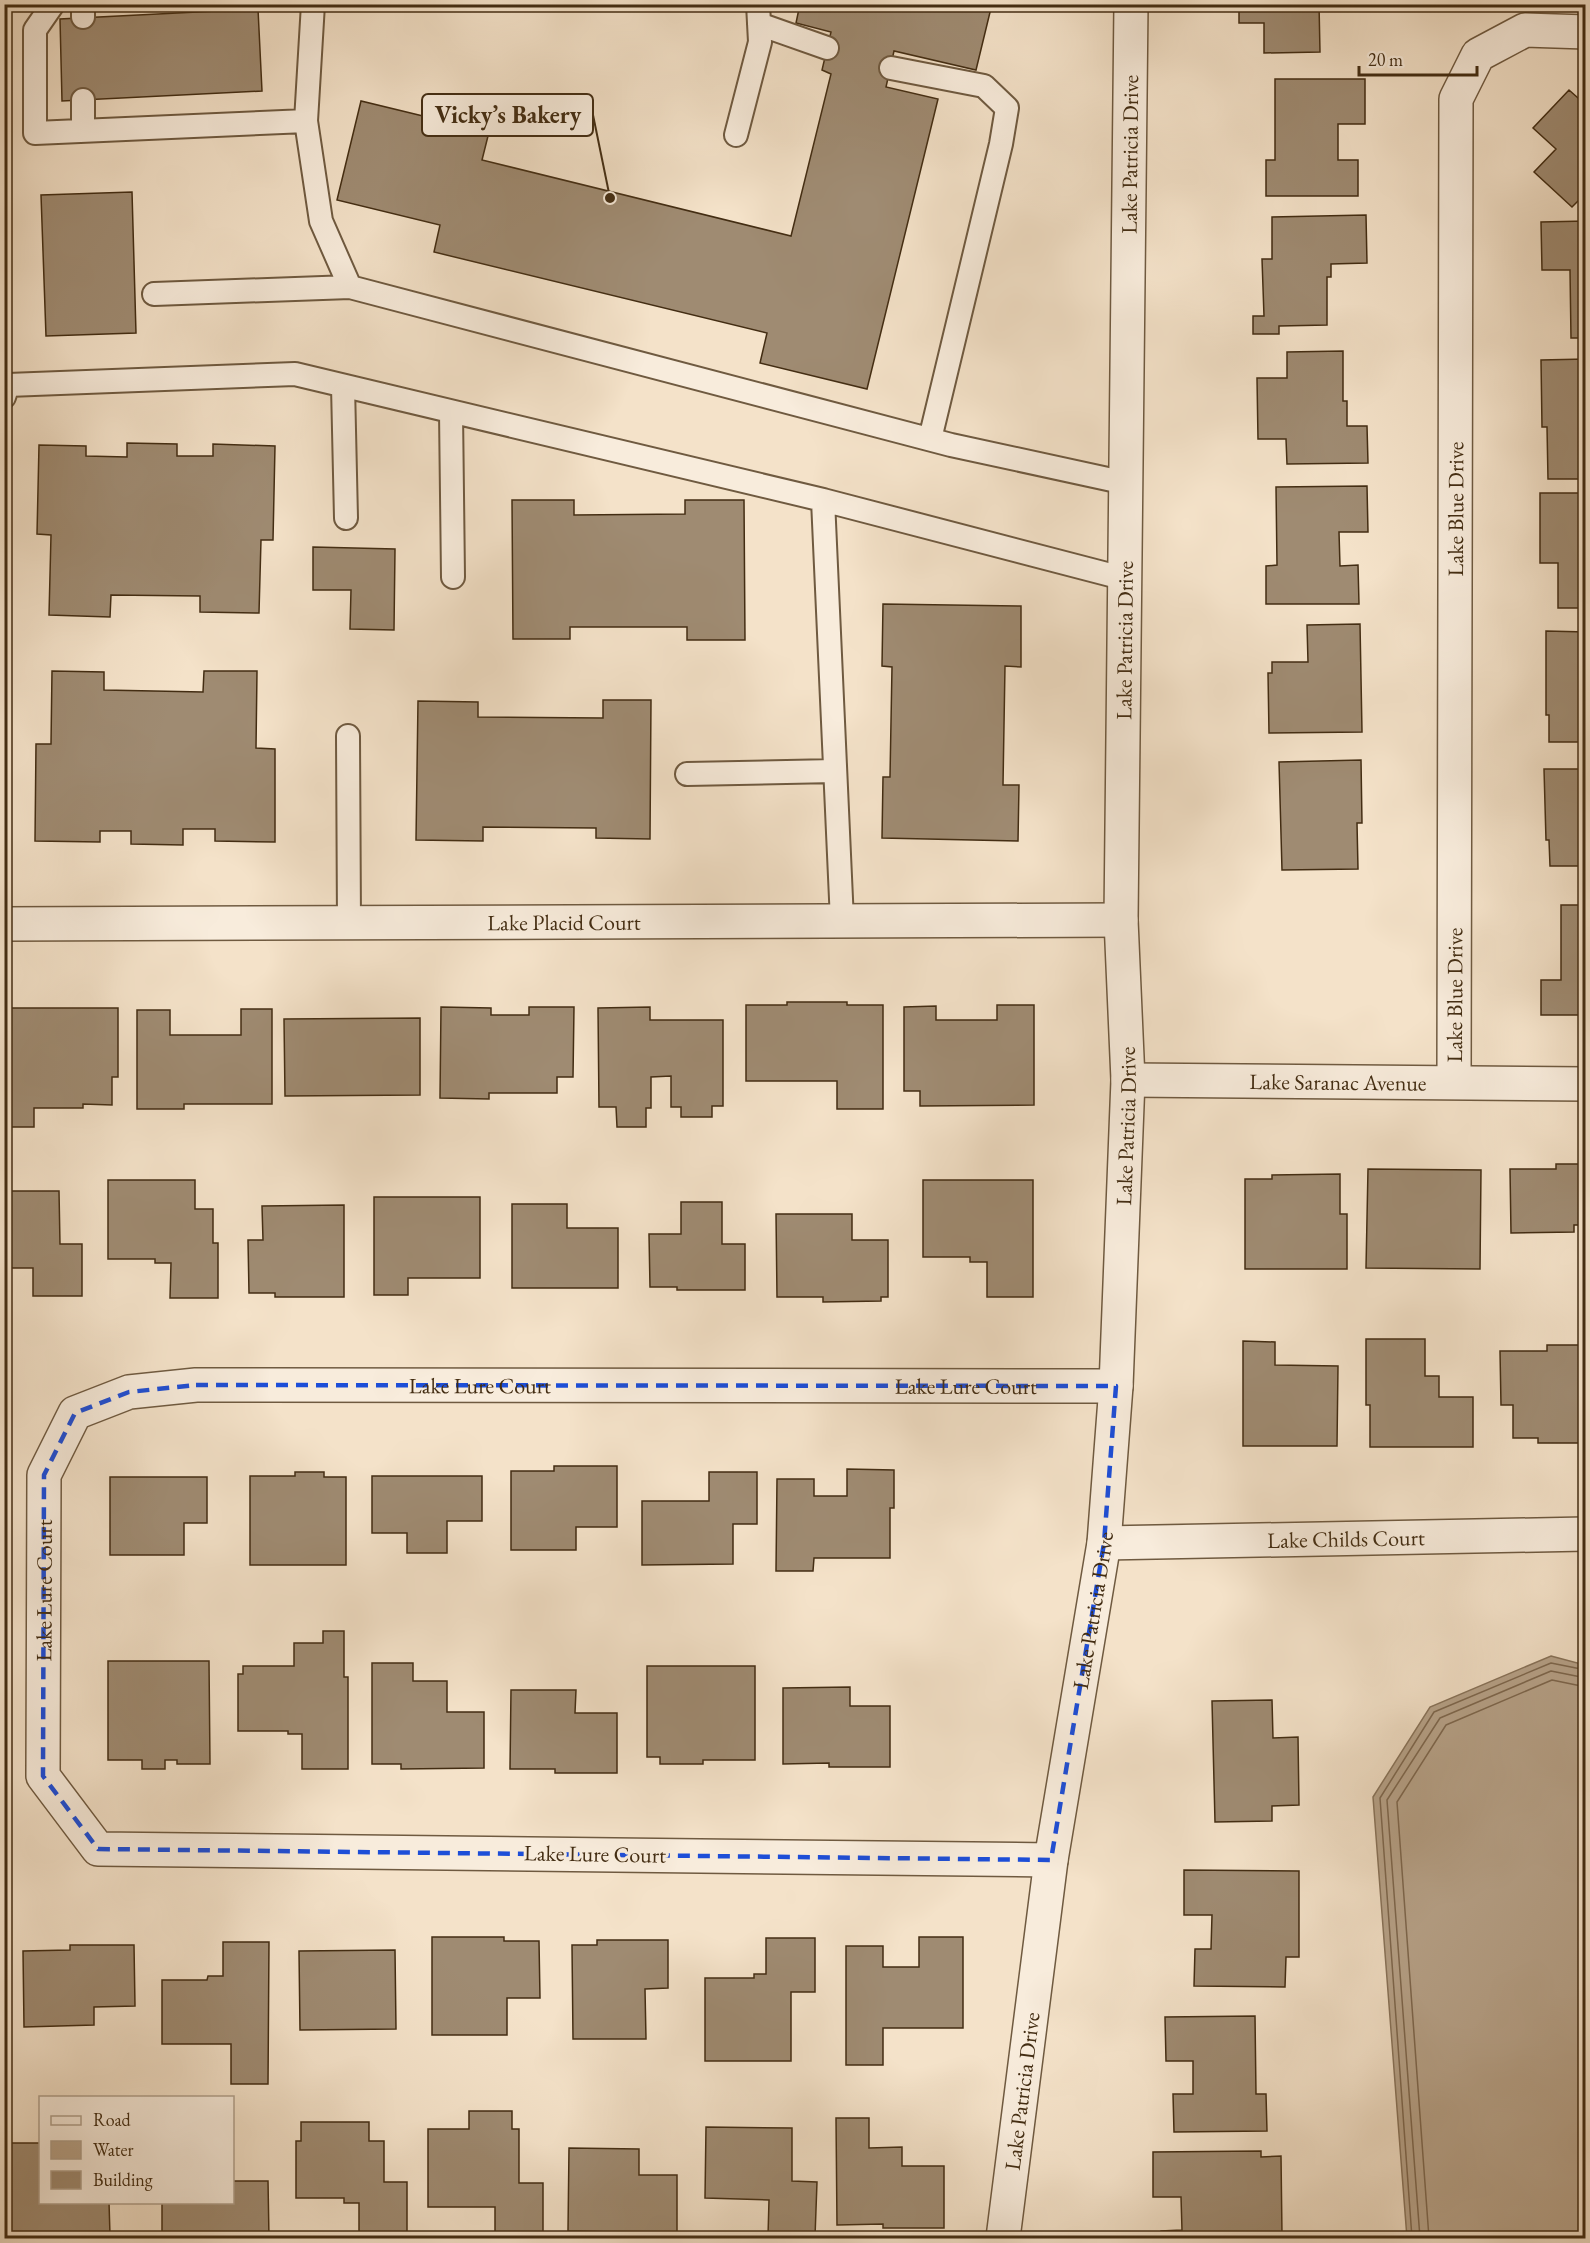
<svg xmlns="http://www.w3.org/2000/svg" width="1590" height="2243" font-family="'EB Garamond',serif">
<style>
.water{fill:#b8a48b;stroke:#89745b;stroke-width:1.5}
.lines{fill:none;stroke-linecap:round;stroke-linejoin:round}
.shore{stroke:#7e684f;stroke-width:1.5}
.building{fill:#9f8b72;stroke:#432d13;stroke-width:1.5}
.lane-casing{stroke:#6f5a40;stroke-width:26}
.street-casing{stroke:#6f5a40;stroke-width:36}
.lane{stroke:#f8ecdc;stroke-width:22}
.street{stroke:#f8ecdc;stroke-width:33}
.marked{fill:none;stroke:#1d4ed8;stroke-width:4.5;stroke-dasharray:12 8;stroke-linejoin:round}
.labels{text-anchor:middle;dominant-baseline:central;stroke-width:6;stroke-linejoin:round;paint-order:stroke}
.street-label{font-size:22px;fill:#432d13;stroke:#f8ecdc}
.leader{fill:none;stroke:#432d13;stroke-width:2}
.callout-dot{fill:#432d13;stroke:#f8ecdc;stroke-width:2}
.callout{fill:#f8ecdc;stroke:#432d13;stroke-width:2}
.callout-label{font-size:24px;text-anchor:middle;font-weight:bold;fill:#432d13}
</style>
<rect width="100%" height="100%" fill="#f4e2c9"/>
<filter id="stains"><feTurbulence type="fractalNoise" baseFrequency=".00333" numOctaves="4"/><feColorMatrix values="0 0 0 0 .2 0 0 0 0 .09 0 0 0 0 .02 0 0 0 .5 -.17"/></filter>
<radialGradient id="worn" r=".72"><stop offset=".6" stop-color="#630" stop-opacity="0"/><stop offset="1" stop-color="#630" stop-opacity=".3"/></radialGradient>
<!-- water -->
<path class="water" d="M1551,1656L1585,1665V2238H1407L1373,1797L1430,1707Z"/>
<g class="lines">
<!-- shore -->
<path class="shore" d="M1412,2238L1380,1798L1434,1712L1551,1663L1586,1670
M1420,2238L1387,1800L1440,1718L1551,1671L1586,1678
M1429,2238L1397,1802L1446,1725L1552,1680L1586,1687"/>
</g>
<!-- building -->
<path class="building" d="M800,4H992L976,70L894,51L886,87L938,99L867,389L760,363L767,333L434,252L440,225L337,200L361,101L489,132L482,160L791,236L831,74L822,70L831,32L796,23Z
M1239,4H1319L1320,52L1264,53V23H1239Z
M258,9L262,91L62,101L60,19Z
M1275,79H1365V124H1338V160H1358V196H1266V160H1275Z
M1569,90L1586,105V193L1572,207L1534,172L1556,149L1533,128Z
M132,192L136,333L46,336L41,195Z
M1366,215L1367,263L1331,264V277H1327V325L1279,326V334H1253V316H1264L1262,259H1272V217Z
M1586,221V338H1571L1570,270H1542L1541,222Z
M1343,351V401H1347V426H1367L1368,463L1287,464L1286,439H1258L1257,378H1287V352Z
M1586,359V479H1548L1547,427H1542L1541,360Z
M127,443L177,444V456H213V444L275,446L273,540H261L259,613L200,612V596L111,595L110,617L49,615L51,535L37,534L39,445L86,446V456L127,457Z
M1367,486L1368,532H1339L1340,566L1358,565L1359,604H1266V566L1277,565L1276,487Z
M1540,493H1586V608H1558V563H1540Z
M512,500H574V515L685,514V500H744L745,640H687V627H570V639H513Z
M313,547L395,549L394,630L350,629L351,590H313Z
M883,604L1021,606V667L1005,666L1003,785H1019L1018,841L882,838L883,777H890L892,667L882,666Z
M1360,624L1362,732L1269,733L1268,673H1272V662H1308L1307,625Z
M1546,631L1586,632V742H1549V715H1546Z
M52,671L104,672V690L203,692L204,671H257L256,748L275,749V842L215,841V829H183V845L131,844V831H100V842L35,841L36,744H51Z
M603,700H651L650,839L596,838V828L483,827V841L416,840L418,701L478,702V717L603,718Z
M1361,760L1362,823H1357L1358,869L1282,870L1279,762Z
M1544,769H1586V866H1550L1549,840H1546Z
M1561,905H1586V1015H1541V980H1561Z
M787,1002H847V1005H883V1109H837V1081H746V1005H787Z
M997,1005H1034V1105L920,1106V1091H904V1007L936,1006V1020H997Z
M441,1007L491,1008V1015H529V1007H574L573,1077H557V1093H489V1099L440,1098Z
M650,1007V1020H723V1106H712V1117H681V1107H671V1076L651,1077V1108H646V1127H617L616,1107H599L598,1008Z
M4,1008H118V1077H112V1105L83,1104V1108H34V1127H4Z
M241,1009H272V1104H184V1109H137V1010H170V1035H241Z
M420,1018V1095L285,1096L284,1019Z
M1556,1164H1586V1225H1574V1232L1511,1233L1510,1169H1556Z
M1368,1169L1481,1170L1480,1269L1366,1268Z
M1340,1174V1214H1347V1269H1245V1179H1272V1175Z
M108,1180H195V1209H213V1243H218V1298H170L171,1263H155V1259H108Z
M923,1180H1033V1297H987V1262H970V1257H923Z
M4,1191H59L60,1244H82V1296H33V1268H4Z
M374,1197H480V1278H408V1295H374Z
M681,1202H722V1244H745V1290H677V1287H650L649,1234H681Z
M512,1204H567V1228H618V1288H512Z
M344,1205V1297H275V1293H249L248,1240H263L262,1206Z
M776,1214H852V1240H888V1297H881V1301L823,1302V1297H777Z
M1366,1339H1425V1376H1439V1397H1473V1447H1370V1405H1366Z
M1243,1341L1275,1342V1365L1338,1366L1337,1446H1243Z
M1547,1345H1586V1443H1538V1438H1513V1405H1501L1500,1351H1547Z
M554,1466H617V1527H576V1550H511V1471H554Z
M847,1469L894,1470V1508H890V1558H814L813,1571H776L777,1479H814V1496H847Z
M295,1472H324V1477H346V1565H250V1476H295Z
M709,1472H757V1524H733V1564L642,1565V1501H709Z
M372,1476H482V1521H447V1553H407V1533H372Z
M110,1477H207V1523H184V1555H110Z
M323,1631H344V1677H348V1769H302V1734H288V1731H238V1674H243V1666H294V1643H323Z
M108,1661H209L210,1764H177V1760H165V1769H142V1760H108Z
M372,1663H413V1681H447V1712H484V1768L401,1769V1764H372Z
M647,1666H755V1760H703V1764H660V1757H647Z
M850,1687V1706H890V1767H829V1763L783,1764V1688Z
M511,1690H576L575,1713H617V1773H555V1769H510Z
M1272,1700L1273,1738L1298,1737L1299,1805L1272,1806V1821L1215,1822L1212,1701Z
M1184,1870L1299,1871V1957H1286L1285,1987L1194,1986L1195,1949H1211L1212,1915H1184Z
M432,1937H504V1941H539L540,1998H507V2035H432Z
M919,1937H963V2028H883V2065H846V1946H883V1967H919Z
M766,1938H815V1992H791V2061H705V1978H754V1974H766Z
M597,1940H668V1988L645,1989L646,2039H573L572,1945H597Z
M223,1942H269L268,2084H231V2044H162V1980H207L208,1976H223Z
M70,1945H134L135,2006L94,2007V2025L24,2027L23,1951L70,1950Z
M395,1950L396,2029L300,2030L299,1951Z
M1255,2016L1256,2094H1266L1267,2131L1174,2132L1173,2094H1193V2061H1166L1165,2017Z
M469,2111H512V2129H519V2183H543V2235H495V2207H428V2129H469Z
M836,2118H869V2148L902,2147V2166H944V2228H883V2224L837,2225Z
M301,2122H369V2141H384V2182H407V2237H359V2203H344V2198H296V2141H301Z
M706,2127L792,2128V2181L817,2182L815,2237L768,2236L769,2200L705,2198Z
M4,2143H40V2202H109L110,2235L4,2237Z
M569,2148L639,2149V2175H677V2236H615V2232L568,2231Z
M1261,2151V2157L1281,2156L1282,2235H1277V2238H1161V2231L1182,2230L1181,2197H1153V2152Z
M232,2181H268L269,2238H162V2202H232Z"/>
<g class="lines">
<!-- lane casing -->
<g class="lane-casing">
<path id="lane" d="M53,4L35,30V133L306,121
M83,4V17
M313,4L306,121L321,221L350,287
M759,24L827,48
M891,68L984,86L1007,108L1001,144L930,439
M83,100V131
M736,135L760,42L758,4
M154,294L350,287L951,445L1126,483
M343,386L346,518
M4,397L8,385L295,374L823,500
M451,412L453,577
M348,736L349,923
M687,774L835,771
M842,921L823,500L1126,579"/>
</g>
<!-- street casing -->
<g class="street-casing">
<g id="street">
<path id="s1" d="M4,924L1121,920"/>
<path id="s2" d="M1128,1080L1586,1084"/>
<path id="s3" d="M1454,1082L1456,99L1478,55L1525,30L1586,32"/>
<path id="s4" d="M1104,1543L1586,1534"/>
<path id="s5" d="M1051,1860L98,1849L43,1776L44,1475L75,1413L129,1392L196,1385L1116,1386"/>
<path id="s6" d="M1003,2238L1051,1860L1104,1543L1116,1386L1128,1080L1121,920L1131,4"/>
</g>
</g>
<!-- lane -->
<use href="#lane" class="lane"/>
<!-- street -->
<use href="#street" class="street"/>
</g>
<!-- marked area -->
<path class="marked" d="M196,1385L1116,1386L1104,1543L1051,1860L98,1849L43,1776L44,1475L75,1413L129,1392Z"/>
<g class="labels">
<!-- street labels -->
<g class="street-label">
<text stroke="none"><textPath href="#s6" startOffset="2092">Lake Patricia Drive</textPath></text>
<text stroke="none"><textPath href="#s3" startOffset="573">Lake Blue Drive</textPath></text>
<text stroke="none"><textPath href="#s6" startOffset="1606">Lake Patricia Drive</textPath></text>
<text stroke="none"><textPath href="#s1" startOffset="560">Lake Placid Court</textPath></text>
<text stroke="none"><textPath href="#s3" startOffset="87">Lake Blue Drive</textPath></text>
<text stroke="none"><textPath href="#s2" startOffset="210">Lake Saranac Avenue</textPath></text>
<text stroke="none"><textPath href="#s6" startOffset="1120">Lake Patricia Drive</textPath></text>
<text stroke="none"><textPath href="#s5" startOffset="1824">Lake Lure Court</textPath></text>
<text stroke="none"><textPath href="#s5" startOffset="2310">Lake Lure Court</textPath></text>
<text stroke="none"><textPath href="#s4" startOffset="242">Lake Childs Court</textPath></text>
<text stroke="none"><textPath href="#s5" startOffset="1230">Lake Lure Court</textPath></text>
<text stroke="none"><textPath href="#s6" startOffset="634">Lake Patricia Drive</textPath></text>
<text transform="translate(595 1854) rotate(1)">Lake Lure Court</text>
<text stroke="none"><textPath href="#s6" startOffset="148">Lake Patricia Drive</textPath></text>
</g>
</g>
<!-- callouts -->
<path class="leader" d="M610 198L593 115"/>
<circle class="callout-dot" cx="610" cy="198" r="6"/>
<rect class="callout" x="422" y="94" width="171" height="42" rx="6"/>
<g class="callout-label">
<text x="508" y="123">Vicky’s Bakery</text>
</g>
<!-- margin -->
<rect width="1590" height="2243" fill="none" stroke="#f4e2c9" stroke-width="24"/>
<rect x="6" y="6" width="1578" height="2231" fill="none" stroke="#432d13" stroke-width="3"/>
<rect x="12" y="12" width="1566" height="2219" fill="none" stroke="#432d13" stroke-width="1.5"/>
<!-- legend -->
<rect x="39" y="2096" width="195" height="108" fill="#f8ecdc" stroke="#b0a08c" stroke-width="1.5"/>
<rect x="51" y="2116" width="30" height="9" fill="#f8ecdc" stroke="#b0a08c" stroke-width="1.5"/>
<text x="93" y="2126" font-size="18" fill="#432d13">Road</text>
<rect x="51" y="2141" width="30" height="18" fill="#b8a48b" stroke="#b0a08c" stroke-width="1.5"/>
<text x="93" y="2156" font-size="18" fill="#432d13">Water</text>
<rect x="51" y="2171" width="30" height="18" fill="#9f8b72" stroke="#b0a08c" stroke-width="1.5"/>
<text x="93" y="2186" font-size="18" fill="#432d13">Building</text>
<!-- scale -->
<path d="M1359 66v9h118v-9" fill="none" stroke="#432d13" stroke-width="3"/>
<text x="1368" y="66" font-size="18" fill="#432d13" stroke="#f8ecdc" stroke-width="4.5" paint-order="stroke">20 m</text>
<rect width="100%" height="100%" filter="url(#stains)"/>
<rect width="100%" height="100%" fill="url(#worn)"/>
</svg>
